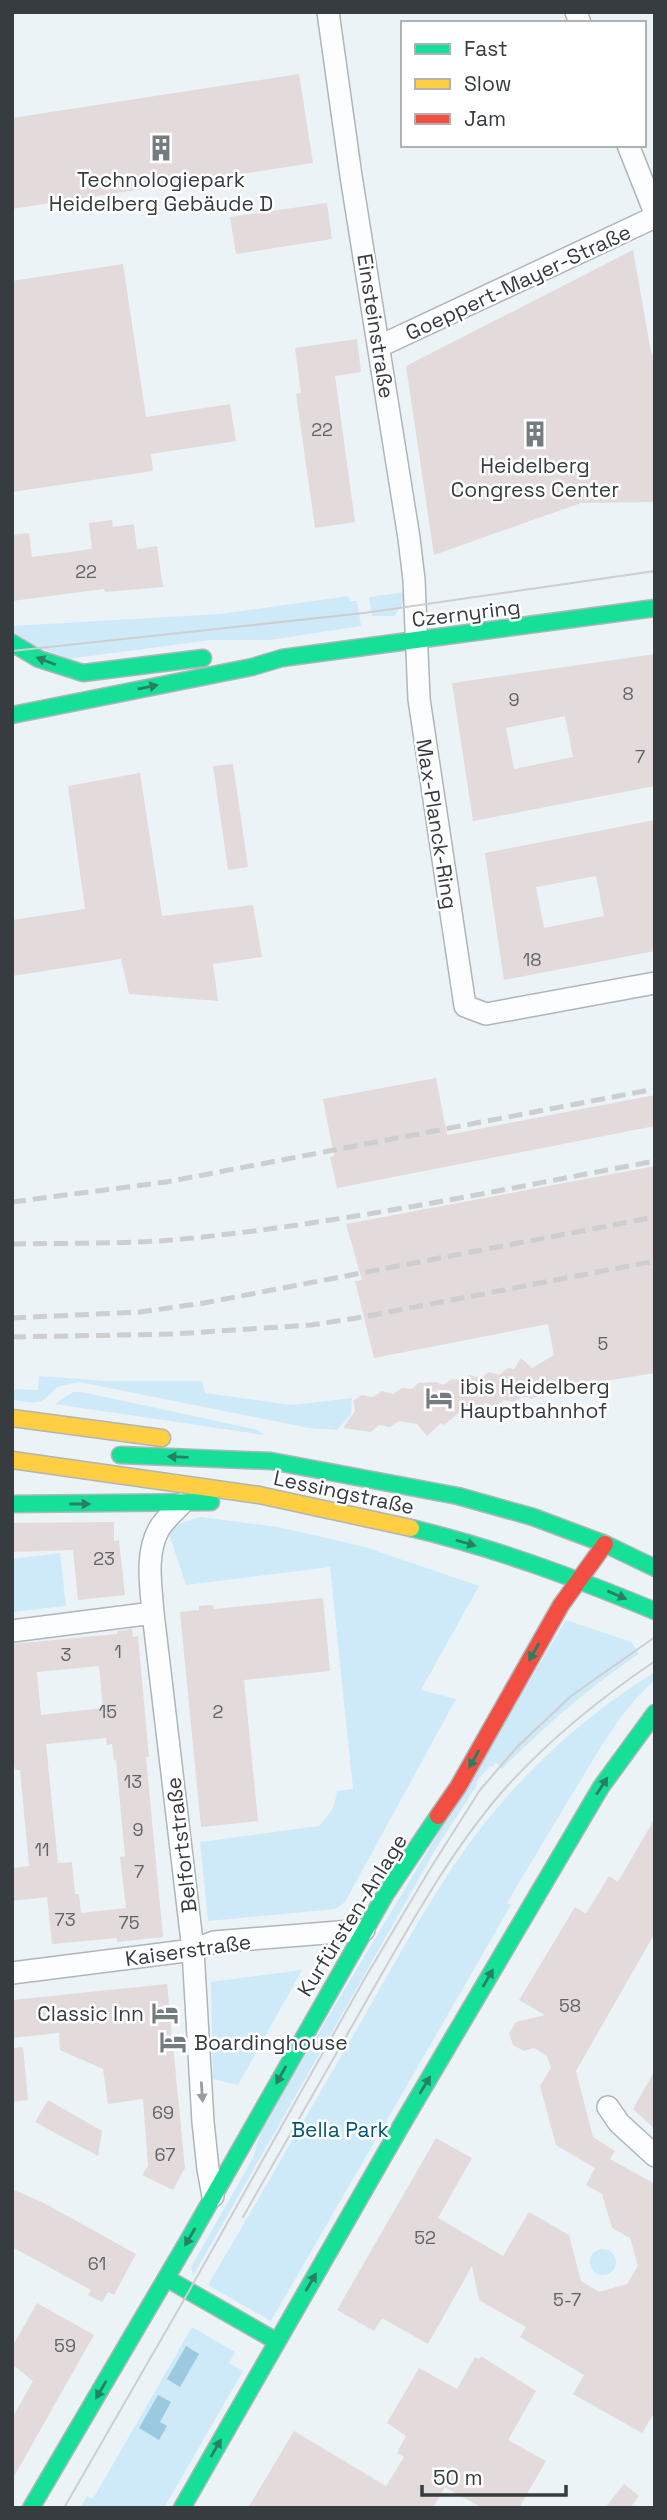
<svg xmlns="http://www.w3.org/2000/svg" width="667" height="2520" font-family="'Space Grotesk',sans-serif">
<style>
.green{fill:#ceeaf8}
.water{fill:#9ac9e0}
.building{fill:#e3dadb;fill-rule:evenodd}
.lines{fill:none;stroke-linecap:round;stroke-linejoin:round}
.street-casing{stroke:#afb5b9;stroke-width:24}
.fast-casing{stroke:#afb5b9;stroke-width:19}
.slow-casing{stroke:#afb5b9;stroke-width:19}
.jam-casing{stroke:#afb5b9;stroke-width:19}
.street{stroke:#fcfdfe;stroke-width:21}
.fast{stroke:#16e098;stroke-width:16}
.slow{stroke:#ffcf43;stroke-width:16}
.jam{stroke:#f24e42;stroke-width:16}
.tram{stroke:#cccecf;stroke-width:2}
.rail{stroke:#cccecf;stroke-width:5;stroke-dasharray:14 7;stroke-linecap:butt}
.oneway{fill:#297e63}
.oneway2{fill:#999c9e}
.labels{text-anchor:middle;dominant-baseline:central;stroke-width:5;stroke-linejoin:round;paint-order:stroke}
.number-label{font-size:18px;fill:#616466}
.poi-label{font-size:21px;fill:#363c3f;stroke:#fff}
.street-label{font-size:21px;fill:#363c3f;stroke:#fff}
.park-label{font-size:21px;fill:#005675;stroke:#fff}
</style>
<rect width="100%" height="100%" fill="#ebf3f7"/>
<!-- green -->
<path class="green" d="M406,592L402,605L394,616H372L369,597Z
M349,596L350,601H357L361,626L270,640H211L68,659L12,636V626L220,614Z
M39,1376L105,1381H202L205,1393L291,1405L352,1398L351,1414L337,1430L309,1428L79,1382L57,1387C38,1407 40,1403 12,1400V1389L38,1390Z
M73,1392H82L258,1430L264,1435L55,1404Z
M200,1517L278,1527L365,1547L479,1586L421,1690L456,1699L345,1902L335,1909L208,1921L200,1842L319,1826C330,1814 335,1807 337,1791L353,1789L330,1567L186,1585L167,1528Z
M60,1553L66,1606L12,1612V1559Z
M566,1620L631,1642L639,1654C588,1688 545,1726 502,1769L496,1763L492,1767L490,1766L476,1782L477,1785L437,1847L193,2276L191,2267L253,2158L261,2129Z
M655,1672V1680C620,1710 597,1754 573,1793C551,1829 529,1866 507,1903L511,1905L271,2321L208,2285C258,2200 307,2114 357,2029C391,1970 424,1908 463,1852C514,1780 580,1718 655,1672Z
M302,1970L238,2085L213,2079L211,1982Z
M590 2262a13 13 0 1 1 26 0a13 13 0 1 1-26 0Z
M192,2327L235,2352L229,2363L243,2371L164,2508H80L87,2496L93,2499Z"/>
<!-- water -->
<path class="water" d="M186,2346L199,2354L180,2387L167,2379Z
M158,2395L171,2402L160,2422L167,2426L159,2440L139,2428Z"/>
<!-- building -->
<path class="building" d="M299,74L313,163L12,209V118Z
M327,203L332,239L236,254L230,217Z
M633,250L651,352L655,360V502L581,503L434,555L406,366Z
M123,264L146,417L230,404L236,441L151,454L153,471L12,492V281Z
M357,339L361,372L335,376L355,522L315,528L296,394L301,393L295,348Z
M112,520L113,527L134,524L137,549L157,546L163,587L105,592L104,589L12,601V535L29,533L32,557L92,549L89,523Z
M655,654V786L473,821L452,683ZM565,716L573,757L514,769L506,728Z
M233,764L248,867L228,870L213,766Z
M140,773L162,916L253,905L262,957L213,964L218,1001L129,994L121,959L12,976V920L85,909L68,786Z
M655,820V951L504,980L485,853ZM596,876L604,916L544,928L536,887Z
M436,1078L447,1135L655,1095V1126L337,1188L330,1157L334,1156L323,1099Z
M655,1166V1373L560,1388L551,1395L542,1393L532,1399L523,1396L514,1402L504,1400L494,1407L486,1403L477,1409L467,1406L444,1425L441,1423L427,1436L417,1424L399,1421L390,1427L379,1425L371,1432L343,1428L355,1411L353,1401L362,1395L373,1397L382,1391L393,1394L402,1388L412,1389L418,1383L436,1382L443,1385L452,1379L462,1381L469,1375L481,1378L489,1372L499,1375L508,1368L514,1369L521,1358L532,1368L554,1355L548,1324L374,1358L355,1281L362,1280L346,1224Z
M114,1522V1541L119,1540L125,1595L78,1600L73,1550L12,1552V1523Z
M323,1598L330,1671L244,1680L258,1821L201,1827L180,1612L199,1610V1606L213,1605L214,1609Z
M132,1629L133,1637L138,1636L149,1757H146L163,1937L117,1942V1938L52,1944L47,1897L12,1901V1868L29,1866L20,1770H15L12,1747V1644L117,1634V1631ZM99,1666L103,1708L41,1715L37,1672ZM106,1738L107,1745L112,1744L114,1761L116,1760L125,1856L120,1857L126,1908L81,1913L79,1894H75L72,1862L58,1863L46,1744Z
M655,1818V1933L576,2071L593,2137L615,2151L610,2159L655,2184V2412L642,2433L573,2394L584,2375L520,2337L526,2327L479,2300L472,2266L428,2344L382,2318L374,2331L337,2310L436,2138L472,2158L438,2218L503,2256L529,2212L569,2235L581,2281L599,2292L627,2284L638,2266L630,2238L612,2228L602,2194L586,2185L595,2168L556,2145L540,2086L551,2068L547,2056L534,2048L524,2051L513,2045L509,2033L516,2022L545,2015L519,2000L575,1907L586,1914L609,1876L618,1882Z
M167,1984L185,2168L173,2190L142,2175L148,2166L143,2099L108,2104L103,2069L60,2050L59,2033L12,2038V2000Z
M23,2047L28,2100L12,2102V2048Z
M655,2070V2129L633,2109Z
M48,2100L102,2131L98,2156L35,2122Z
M12,2189L44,2203L136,2254L114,2295L108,2292L102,2302L88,2295L91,2290L12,2247Z
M37,2303L94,2335L12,2480V2418L33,2381L12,2364V2347Z
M481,2356L536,2391L508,2440L546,2461L519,2508H482L445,2487L433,2508H248L294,2431L386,2486L404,2457L397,2453L406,2436L387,2423L419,2368L457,2389L475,2357L480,2359Z
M624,2484L639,2496L630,2508H605Z"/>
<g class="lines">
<!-- street casing -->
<g class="street-casing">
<path id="street" d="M328,12L351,176L409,538L414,580L419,699L465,1006
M576,12L580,23
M628,145L655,213
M380,346L655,217
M465,1006L486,1014L655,983
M181,1504C174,1512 164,1520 159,1529C145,1554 151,1586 153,1613L193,1950L203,2122L208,2169L213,2196
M12,1631L153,1613
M12,1973L193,1950L214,1942L364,1930
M608,2107L619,2123L655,2156"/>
</g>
<!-- fast casing -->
<g class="fast-casing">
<path id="fast" d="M12,643L39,659L83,673L203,658
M12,715L252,667L282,658L655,608
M120,1455L271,1461L458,1496L533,1517L605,1544L655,1568
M12,1504L211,1502
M411,1528C495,1548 575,1578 655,1611
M166,2278L276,2341
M31,2508L189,2239L385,1895L438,1816
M182,2508L401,2126L601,1787L655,1713"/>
</g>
<!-- slow casing -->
<g class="slow-casing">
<path id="slow" d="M12,1418L162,1438
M12,1460L259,1495L411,1528"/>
</g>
<!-- jam casing -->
<g class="jam-casing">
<path id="jam" d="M438,1816L458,1787L561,1605L605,1544"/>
</g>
<!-- street -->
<use href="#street" class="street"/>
<!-- fast -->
<use href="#fast" class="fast"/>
<!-- slow -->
<use href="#slow" class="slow"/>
<!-- jam -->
<use href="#jam" class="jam"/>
<!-- tram -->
<path class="tram" d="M12,651L364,613L655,571
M243,2217C286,2142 329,2067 372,1991C413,1920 454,1845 509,1784C553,1736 602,1697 655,1661
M64,2508L189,2291L365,1978L430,1869L480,1790L517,1747L571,1696L655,1637"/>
<!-- rail -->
<path class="rail" d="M12,1202L166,1182L655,1089
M12,1244C65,1243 119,1244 172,1240C335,1225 494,1191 655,1161
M12,1318L140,1312L204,1303L655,1217
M12,1337L173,1334L311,1325L363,1317L655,1261"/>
</g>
<!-- one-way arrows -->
<defs><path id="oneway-solid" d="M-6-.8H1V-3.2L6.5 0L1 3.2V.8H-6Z" transform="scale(1.75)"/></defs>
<g class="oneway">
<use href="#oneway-solid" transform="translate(46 661) rotate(-159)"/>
<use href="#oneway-solid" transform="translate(148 687) rotate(-11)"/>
<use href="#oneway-solid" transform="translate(178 1457) rotate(-178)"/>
<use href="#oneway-solid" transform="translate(80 1504)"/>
<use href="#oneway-solid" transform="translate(466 1543) rotate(16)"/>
<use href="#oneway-solid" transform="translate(617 1595) rotate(23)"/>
<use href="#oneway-solid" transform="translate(534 1652) rotate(119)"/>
<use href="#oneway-solid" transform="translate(474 1759) rotate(119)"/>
<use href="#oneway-solid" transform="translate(602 1786) rotate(-57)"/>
<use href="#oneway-solid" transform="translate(488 1978) rotate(-60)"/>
<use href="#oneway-solid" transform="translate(281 2075) rotate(119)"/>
<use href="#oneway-solid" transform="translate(425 2085) rotate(-59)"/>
<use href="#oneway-solid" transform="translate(190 2237) rotate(120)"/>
<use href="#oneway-solid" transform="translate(311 2282) rotate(-60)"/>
<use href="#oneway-solid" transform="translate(101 2390) rotate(120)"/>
<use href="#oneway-solid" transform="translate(216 2448) rotate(-60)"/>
</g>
<use class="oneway2" href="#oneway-solid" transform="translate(202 2092) rotate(86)"/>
<!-- icons -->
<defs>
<g id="building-bare" transform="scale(2.1)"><path d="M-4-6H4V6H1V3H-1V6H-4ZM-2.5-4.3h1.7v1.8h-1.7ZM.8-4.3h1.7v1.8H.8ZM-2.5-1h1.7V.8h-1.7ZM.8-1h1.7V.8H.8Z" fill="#757c7f" stroke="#fff" stroke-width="2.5" paint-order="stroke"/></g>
<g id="hotel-bare" transform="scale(2.1)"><path d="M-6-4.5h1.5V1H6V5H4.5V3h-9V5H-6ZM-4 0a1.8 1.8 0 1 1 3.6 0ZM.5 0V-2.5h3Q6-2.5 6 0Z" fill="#757c7f" stroke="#fff" stroke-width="2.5" paint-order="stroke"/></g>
</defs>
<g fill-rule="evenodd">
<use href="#building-bare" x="161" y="148"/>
<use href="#building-bare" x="535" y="434"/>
<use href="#hotel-bare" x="439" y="1398"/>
<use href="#hotel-bare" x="165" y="2013"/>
<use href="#hotel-bare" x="173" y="2042"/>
</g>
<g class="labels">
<!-- number labels -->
<g class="number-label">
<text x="322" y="429">22</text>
<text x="86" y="571">22</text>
<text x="628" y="693">8</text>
<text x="514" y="699">9</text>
<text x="640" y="756">7</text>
<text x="532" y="959">18</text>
<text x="603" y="1343">5</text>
<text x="104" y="1558">23</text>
<text x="118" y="1651">1</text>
<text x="66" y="1654">3</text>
<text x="108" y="1711">15</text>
<text x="218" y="1711">2</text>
<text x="133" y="1781">13</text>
<text x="138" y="1829">9</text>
<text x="42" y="1849">11</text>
<text x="139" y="1871">7</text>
<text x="65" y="1919">73</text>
<text x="129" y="1922">75</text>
<text x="570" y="2005">58</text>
<text x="163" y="2112">69</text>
<text x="165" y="2154">67</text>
<text x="425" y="2237">52</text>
<text x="97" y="2263">61</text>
<text x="567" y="2299">5-7</text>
<text x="65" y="2345">59</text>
</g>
<!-- poi labels -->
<g class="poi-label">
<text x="161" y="179">Technologiepark<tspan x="161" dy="24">Heidelberg Gebäude D</tspan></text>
<text x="535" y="465">Heidelberg<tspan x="535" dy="24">Congress Center</tspan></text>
<text x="460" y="1386" text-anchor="start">ibis Heidelberg<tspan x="460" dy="24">Hauptbahnhof</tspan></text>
<text x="144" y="2013" text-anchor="end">Classic Inn</text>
<text x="194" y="2042" text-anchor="start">Boardinghouse</text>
</g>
<!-- street labels -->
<g class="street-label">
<text transform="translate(518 282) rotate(-25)">Goeppert-Mayer-Straße</text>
<text transform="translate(376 326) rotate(81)">Einsteinstraße</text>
<text transform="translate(466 613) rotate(-7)">Czernyring</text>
<text transform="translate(437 824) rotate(81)">Max-Planck-Ring</text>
<text transform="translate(344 1492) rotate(12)">Lessingstraße</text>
<text transform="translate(181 1845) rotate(-97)">Belfortstraße</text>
<text transform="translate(352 1915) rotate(-58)">Kurfürsten-Anlage</text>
<text transform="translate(188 1950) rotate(-8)">Kaiserstraße</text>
</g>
<!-- park labels -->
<g class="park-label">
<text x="340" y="2129">Bella Park</text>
</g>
</g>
<!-- border -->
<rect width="667" height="2520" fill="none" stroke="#363c3f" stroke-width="28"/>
<!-- legend -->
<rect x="401" y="21" width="245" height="126" fill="#ffffff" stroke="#afb1b2" stroke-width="2"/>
<rect x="415" y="44" width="35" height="10" fill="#16e098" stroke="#afb1b2" stroke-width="2"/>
<text x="464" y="56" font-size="21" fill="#363c3f">Fast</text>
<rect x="415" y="79" width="35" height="10" fill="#ffcf43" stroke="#afb1b2" stroke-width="2"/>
<text x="464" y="91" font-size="21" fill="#363c3f">Slow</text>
<rect x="415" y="114" width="35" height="10" fill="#f24e42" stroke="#afb1b2" stroke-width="2"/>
<text x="464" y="126" font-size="21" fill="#363c3f">Jam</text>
<!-- scale -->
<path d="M422 2485v10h144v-10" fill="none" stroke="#363c3f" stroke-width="3.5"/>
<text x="433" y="2485" font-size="21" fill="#363c3f" stroke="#ffffff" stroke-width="5" paint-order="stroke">50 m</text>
</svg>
